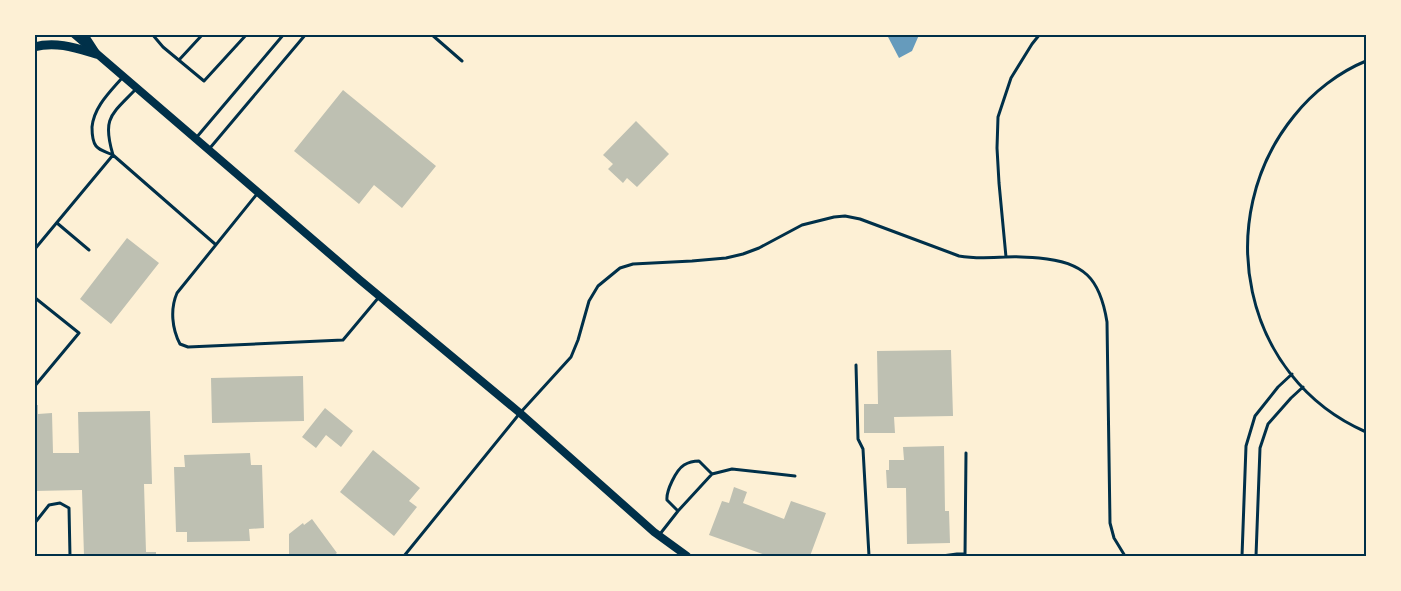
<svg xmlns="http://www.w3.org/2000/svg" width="1401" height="591" font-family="'IBM Plex Sans',sans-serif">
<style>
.water{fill:#669bbc}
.building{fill:#bec0b2}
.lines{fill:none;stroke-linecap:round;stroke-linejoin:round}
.service{stroke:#003049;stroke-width:3}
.tertiary{stroke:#003049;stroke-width:8}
.primary{stroke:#003049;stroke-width:9}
.neatline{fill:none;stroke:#003049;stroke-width:2}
</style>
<rect width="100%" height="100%" fill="#fdf0d5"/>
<!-- water -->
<path class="water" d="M887,35H919L912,51L899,58Z"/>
<!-- building -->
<path class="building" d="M343,90L436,166L402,208L374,185L359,204L294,151Z
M636,121L669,154L637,187L627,178L623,183L608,169L613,164L603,155Z
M127,238L159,263L111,324L80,299Z
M951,350L953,416L894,417L895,433H864V404H878L877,351Z
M303,376L304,421L212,423L211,378Z
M34,405H38V414L52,413L53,453H79L78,412L150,411L152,484H144L146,552H156V556H84L82,490L34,491Z
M325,408L353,431L341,447L326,435L316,448L302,437Z
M944,446L945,511H949L950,543L907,544L906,488H887L886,470H889V460H904L903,447Z
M373,450L420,488L409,501L417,507L394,536L340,492Z
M250,453L251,465H262L264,528L249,529L250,541L187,542V532H176L174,467H185L184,455Z
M734,487L747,492L743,503L784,519L791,501L826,513L810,556H768L709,535L722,501L729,503Z
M312,519L337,553L334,555V556H289V534L303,523L304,525Z"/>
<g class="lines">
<!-- service -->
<path class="service" d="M152,34L163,47L204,81L247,34
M431,34L462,61
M179,60L203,34
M1366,61C1339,72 1313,92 1294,116C1211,218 1242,378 1366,432
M122,78C109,93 94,107 92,127C92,133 92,141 96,146C100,151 107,152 113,155L215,244
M196,138L284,34
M210,148L306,34
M113,155C102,118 111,115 135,90
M257,194L177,293C170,309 172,329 180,344L188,347L343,340L379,297
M57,223L89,250
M34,250L113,155
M1006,257L999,183L997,148L998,117L1011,78L1032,44L1040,34
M34,297L79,333L34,387
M856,365L858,439L863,449L869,556
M678,511L667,500C666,491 676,470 684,465C689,462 694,461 699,461L712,474
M34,524L49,505L60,503L69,508L70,556
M660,534L678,511L712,474L732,469L795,476
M404,556L520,413L571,357L578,340L589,301L598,286L620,268L633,264L692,261L726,258L743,254L759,248L802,225L834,217L845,216L860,219L959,256C975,259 990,258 1006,257C1017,256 1028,257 1039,258C1084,262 1100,278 1107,322L1110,523L1114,538L1125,556
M942,556L957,554H965
M965,556L966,453
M1242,556L1246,446L1255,416L1278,387L1292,374
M1256,556L1260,448L1268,424L1291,398L1303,387"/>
<!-- tertiary -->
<path class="tertiary" d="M74,34L360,280L520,413L654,532L687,556"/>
<!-- primary -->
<path class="primary" d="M83,34L96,54
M34,47C56,41 76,48 96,54"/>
</g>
<!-- border -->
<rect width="1401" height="591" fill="none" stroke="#fdf0d5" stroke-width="72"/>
<rect x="36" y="36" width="1329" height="519" class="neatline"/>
</svg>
